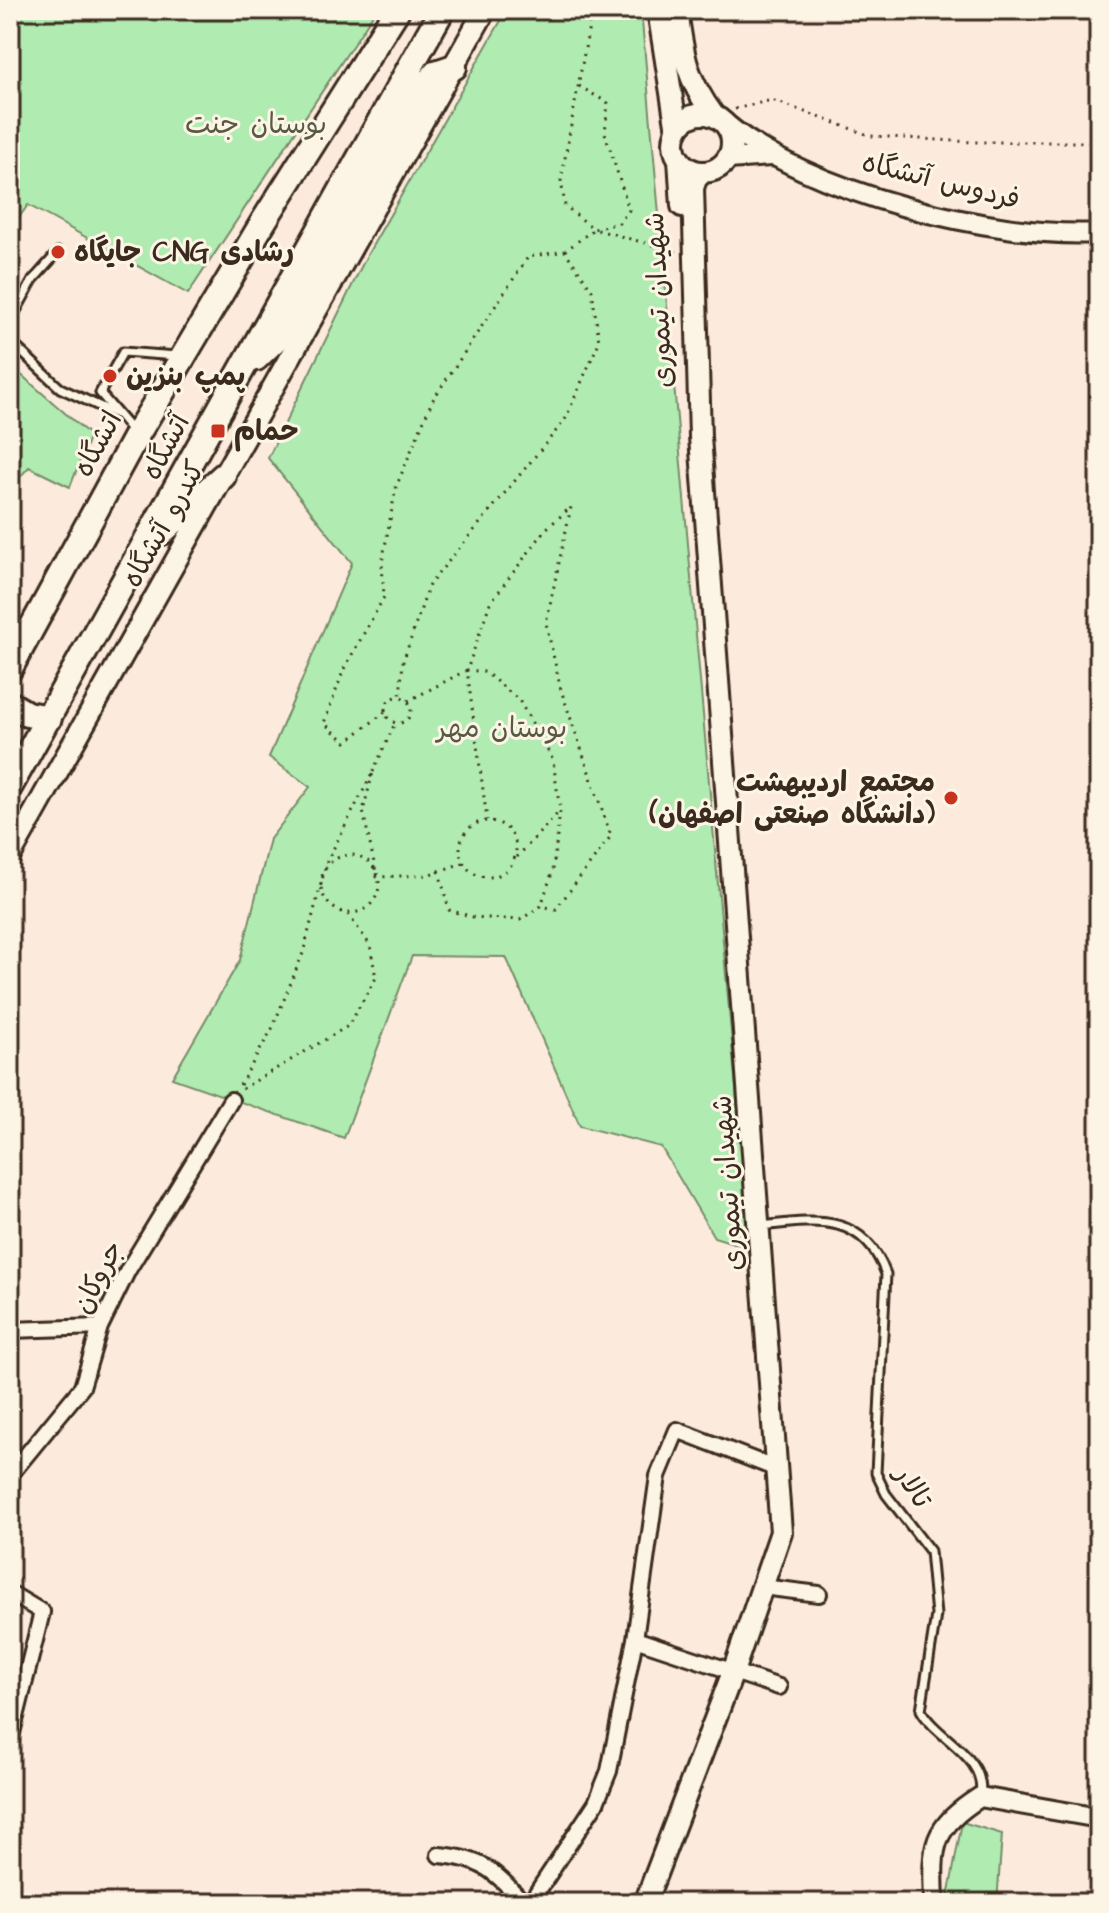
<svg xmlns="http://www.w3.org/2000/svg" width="1109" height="1913" font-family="'Architects Daughter','Playpen Sans Arabic',sans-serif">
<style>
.green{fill:#b0ecb1;stroke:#768b68;stroke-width:2}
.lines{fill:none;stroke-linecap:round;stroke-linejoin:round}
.service-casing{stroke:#3b2a1e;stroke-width:13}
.minor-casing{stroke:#3b2a1e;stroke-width:20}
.tertiary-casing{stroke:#3b2a1e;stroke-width:24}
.secondary-casing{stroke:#3b2a1e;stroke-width:26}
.primary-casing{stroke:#3b2a1e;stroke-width:30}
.path{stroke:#3b2a1e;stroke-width:3;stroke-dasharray:2 6;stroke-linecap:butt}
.service{stroke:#fcf5e5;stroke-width:7}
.minor{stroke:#fcf5e5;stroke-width:14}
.tertiary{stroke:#fcf5e5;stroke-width:18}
.secondary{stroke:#fcf5e5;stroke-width:20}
.primary{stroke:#fcf5e5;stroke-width:24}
.poi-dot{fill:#c8321e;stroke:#fcf5e5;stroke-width:3}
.labels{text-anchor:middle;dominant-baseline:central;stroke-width:6;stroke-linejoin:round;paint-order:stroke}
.park-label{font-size:28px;fill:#585a43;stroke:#fcf5e5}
.street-label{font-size:28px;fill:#3b2a1e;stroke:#fcf5e5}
.poi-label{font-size:28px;font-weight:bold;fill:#3b2a1e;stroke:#fcf5e5;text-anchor:start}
</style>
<rect width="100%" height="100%" fill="#fcebdd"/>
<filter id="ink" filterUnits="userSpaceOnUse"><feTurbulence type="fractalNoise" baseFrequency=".0125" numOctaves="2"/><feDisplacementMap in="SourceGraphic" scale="16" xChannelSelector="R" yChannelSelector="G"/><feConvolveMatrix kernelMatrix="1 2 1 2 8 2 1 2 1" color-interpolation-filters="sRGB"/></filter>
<g filter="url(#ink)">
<!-- green -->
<path class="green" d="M10,10H376L188,294L28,205L10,230Z
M507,10H641L750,1248L714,1237L661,1147L580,1126L506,957L412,956L344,1138L172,1078L240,960L270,839L310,787L269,757L352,563L268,458L366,257Z
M10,365L90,435L70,487L29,467L10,488Z
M962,1822L1002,1834L997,1903H947Z"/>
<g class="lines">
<!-- service casing -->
<g class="service-casing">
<path id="service" d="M10,322L33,280L58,252
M10,341L60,388L116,414
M133,432L100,393L123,352L177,356
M761,1226C816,1220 863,1212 886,1274L876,1473L886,1494L930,1551L936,1615L921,1710C936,1739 988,1756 980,1797"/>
</g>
<!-- minor casing -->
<g class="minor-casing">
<path id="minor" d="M10,1330L100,1327
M10,1475L82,1387L100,1327L128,1270L231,1100
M762,1587L819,1594
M10,1593L42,1612L10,1741
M635,1639L779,1687
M439,1855C483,1858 495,1872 524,1903
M530,1903L596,1803L609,1771L635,1639L658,1476L677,1430L777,1469"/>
</g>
<!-- tertiary casing -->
<g class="tertiary-casing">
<path id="tertiary" d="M725,123C806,192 993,239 1099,233
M728,159L771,156
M934,1903C932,1847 930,1829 980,1797L1099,1818"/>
</g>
<!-- secondary casing -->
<g class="secondary-casing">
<path id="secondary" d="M658,10L677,131
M677,10C683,55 686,78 714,116
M674 143a29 29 0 1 1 58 0a29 29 0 1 1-58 0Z
M679,159L682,206
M10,856L485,10
M645,1903L733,1672L781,1532L700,437L693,188L696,179L703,172"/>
</g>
<!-- primary casing -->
<g class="primary-casing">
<path id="primary" d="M256,358L286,329L423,89L436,73L454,67
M162,532L223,476
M10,668L136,436L265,219L397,10
M10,704L27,714L49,718
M10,786L442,10"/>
</g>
<!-- path -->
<path class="path" d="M579,86L608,103L605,133L629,210L619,223L594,229L565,206L561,180L592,10
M735,109L772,100L871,136L972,142H1099
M565,251L594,229L678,252
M385 710a13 13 0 1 1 26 0a13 13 0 1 1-26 0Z
M408,701L467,670L490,603L547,528L571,507L546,623L561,690L611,836L556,909L541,906
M385,712L346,742L324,723L344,669L384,597L382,563L396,487L432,401L528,257L565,251L592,290L599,342L565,420L429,585L403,662L400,696
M373,772L395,723
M460 849a28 28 0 1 1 56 0a28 28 0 1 1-56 0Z
M321 884a29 29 0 1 1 58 0a29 29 0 1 1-58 0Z
M517,857L558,813
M439,871L449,910L473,917L520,920L541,906L553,870L560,811L553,760L519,700L485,672L467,670L487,820
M240,1085L272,1029L303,953L327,861L373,772L363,811L377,877L427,875L463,863
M242,1089L348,1026L376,978L370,945L347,913"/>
<!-- service -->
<use href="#service" class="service"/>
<!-- minor -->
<use href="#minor" class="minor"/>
<!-- tertiary -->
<use href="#tertiary" class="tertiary"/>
<!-- secondary -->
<use href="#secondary" class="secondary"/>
<!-- primary -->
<use href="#primary" class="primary"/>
</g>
</g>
<!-- markers -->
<g class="poi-dot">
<circle cx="58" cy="252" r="8"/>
<circle cx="110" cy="376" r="8"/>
<rect x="210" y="423" width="16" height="16" rx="4"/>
<circle cx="951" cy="798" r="8"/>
</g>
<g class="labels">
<!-- park labels -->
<g class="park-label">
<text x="256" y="124">بوستان جنت</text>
<text x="502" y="728">بوستان مهر</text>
</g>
<!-- street labels -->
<g class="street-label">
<text transform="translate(941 181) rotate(14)">فردوس آتشگاه</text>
<text transform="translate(659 300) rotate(-93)">شهیدان تیموری</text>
<text transform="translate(98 444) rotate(-61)">اتشگاه</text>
<text transform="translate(166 447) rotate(-62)">آتشگاه</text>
<text transform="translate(164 524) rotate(-61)">کندرو آتشگاه</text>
<text transform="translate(728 1183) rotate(-94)">شهیدان تیموری</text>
<text transform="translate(98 1277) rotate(-63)">جروکان</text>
<text transform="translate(913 1487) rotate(58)">تالار</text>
</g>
<!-- poi labels -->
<g class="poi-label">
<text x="74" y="252">جایگاه CNG رشادی</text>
<text x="126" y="376">پمپ بنزین</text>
<text x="234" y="431">حمام</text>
<text x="935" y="782" text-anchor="end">مجتمع اردیبهشت<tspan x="935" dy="32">(دانشگاه صنعتی اصفهان)</tspan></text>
</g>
</g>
<!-- margin -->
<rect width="1109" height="1913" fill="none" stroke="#fcf5e5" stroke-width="40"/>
<rect x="20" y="20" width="1069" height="1873" fill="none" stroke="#3b2a1e" stroke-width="3" filter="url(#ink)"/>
</svg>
